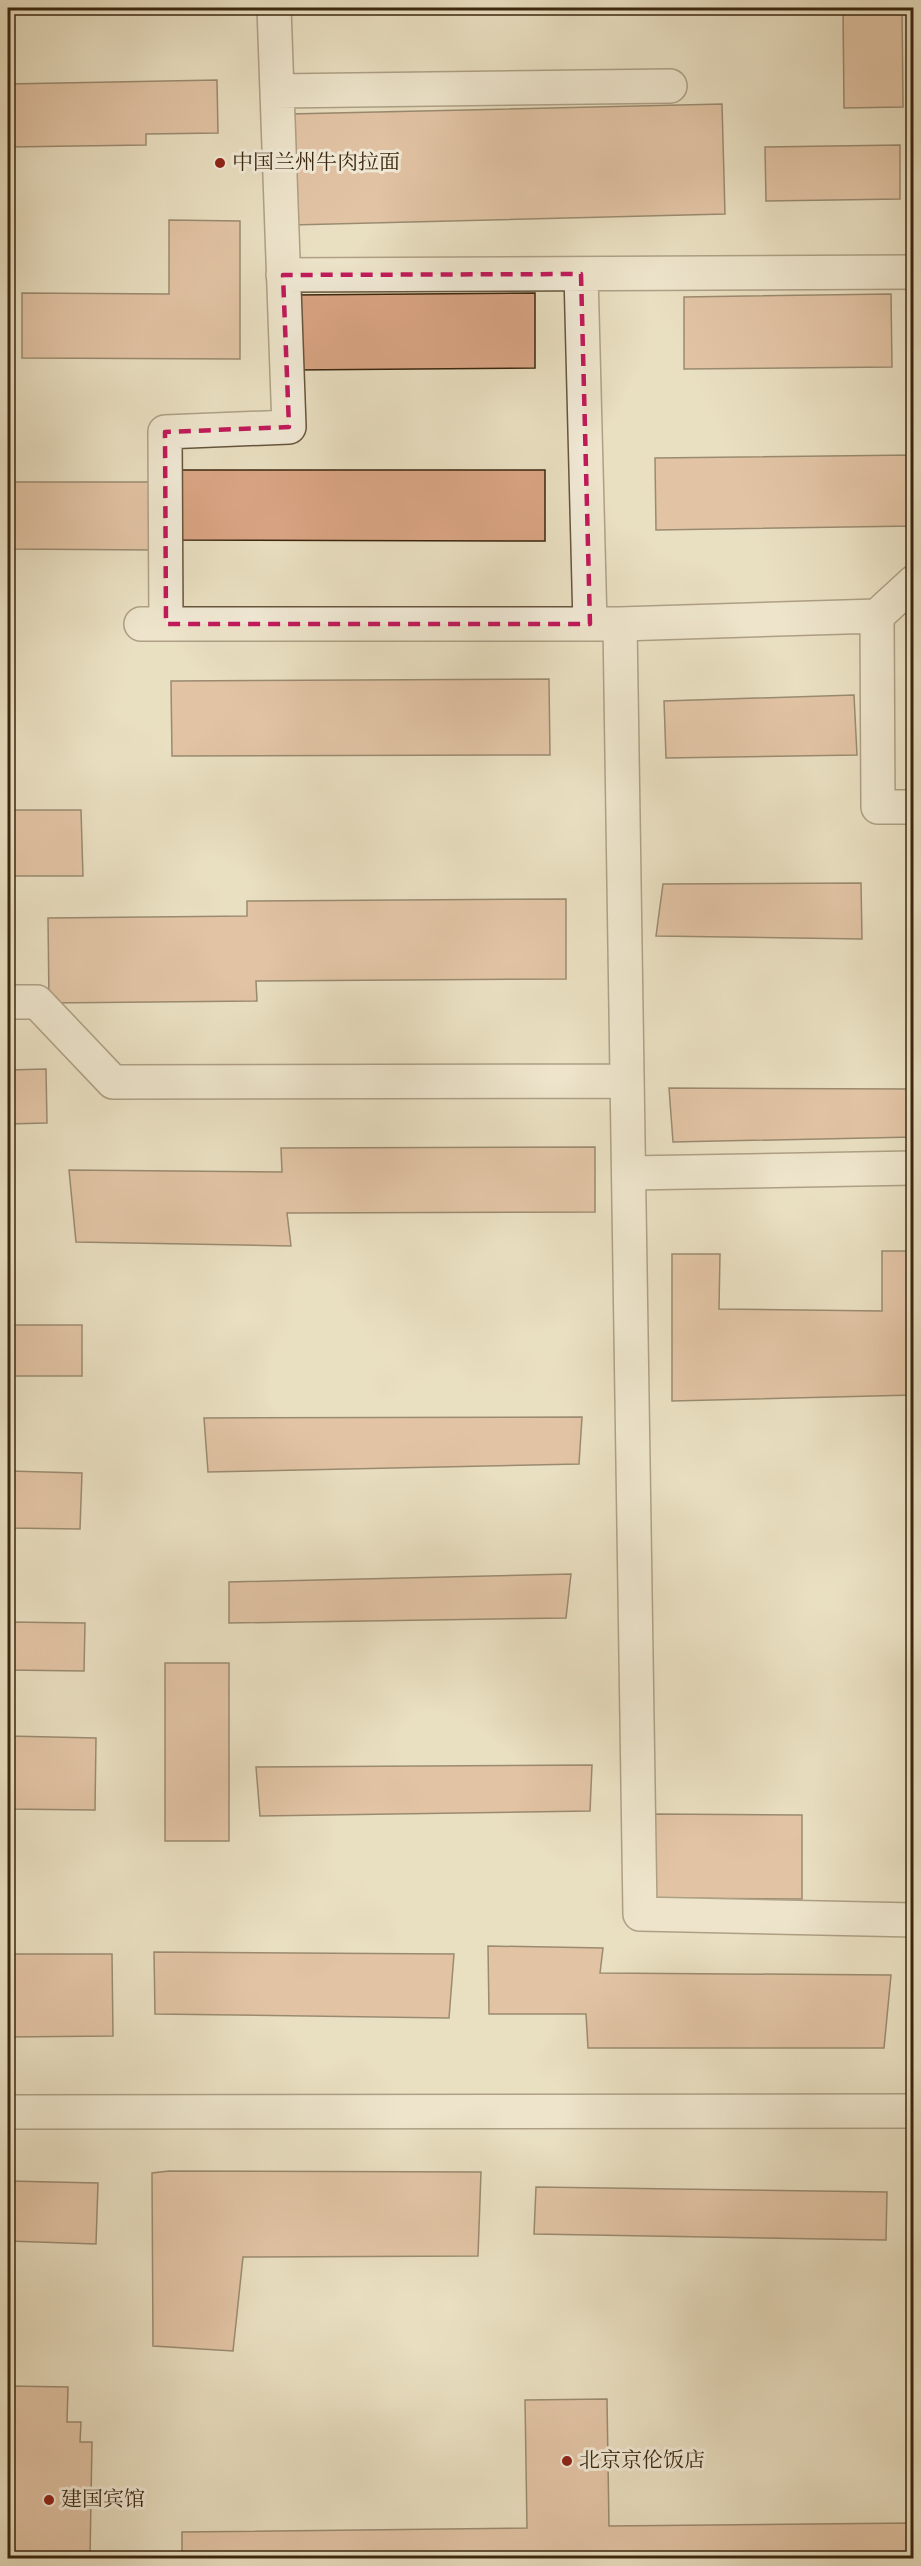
<svg xmlns="http://www.w3.org/2000/svg" width="921" height="2566" font-family="'IM FELL English','Noto Serif SC',serif">
<style>
.building{fill:#d9a483;stroke:#3b270f;stroke-width:1.5}
.lines{fill:none;stroke-linecap:round;stroke-linejoin:round}
.minor-casing{stroke:#66553c;stroke-width:36}
.minor{stroke:#f1ead7;stroke-width:33}
.marked{fill:none;stroke:#c2185b;stroke-width:4.5;stroke-dasharray:12 8;stroke-linejoin:round}
.poi-dot{fill:#8f2418;stroke:#f1ead7;stroke-width:2}
.labels{text-anchor:middle;dominant-baseline:central;stroke-width:6;stroke-linejoin:round;paint-order:stroke}
.poi-label{font-size:21px;fill:#3b270f;stroke:#f1ead7;text-anchor:start}
</style>
<rect width="100%" height="100%" fill="#e9dfc1"/>
<filter id="stains"><feTurbulence type="fractalNoise" baseFrequency=".00333" numOctaves="4"/><feColorMatrix values="0 0 0 0 .2 0 0 0 0 .09 0 0 0 0 .02 0 0 0 .5 -.17"/></filter>
<radialGradient id="worn" r=".72"><stop offset=".6" stop-color="#630" stop-opacity="0"/><stop offset="1" stop-color="#630" stop-opacity=".3"/></radialGradient>
<!-- building -->
<path class="building" d="M843,8H902L903,107L844,108Z
M217,80L218,133L146,134V145L8,147V84Z
M722,104L725,214L292,225L289,114Z
M900,145V199L766,201L765,147Z
M169,220L240,221V359L22,358V293L169,294Z
M535,293V368L294,370L293,295Z
M891,294L892,367L684,369V297Z
M914,455V526L656,530L655,458Z
M174,470H545V541L174,540Z
M8,482H156V550L8,549Z
M549,679L550,755L172,756L171,681Z
M854,695L857,755L666,758L664,701Z
M8,810H81L83,876H8Z
M861,883L862,939L656,936L663,884Z
M566,899V979L256,981L257,1001L49,1003L48,918L247,916V901Z
M46,1069L47,1123L8,1124V1070Z
M669,1088L914,1089V1137L673,1142Z
M595,1147V1212L287,1213L291,1246L76,1242L69,1170L282,1172L281,1148Z
M882,1251H914V1395L672,1401V1254H720L719,1309L882,1311Z
M8,1325H82V1376H8Z
M582,1417L579,1464L208,1472L204,1418Z
M8,1471L82,1473L80,1529L8,1528Z
M571,1574L566,1618L229,1623V1582Z
M8,1622L85,1623L84,1671L8,1670Z
M165,1663H229V1841H165Z
M8,1736L96,1738L95,1810L8,1809Z
M592,1765L590,1811L260,1816L256,1767Z
M654,1814L802,1815V1899L649,1898Z
M488,1946L603,1948L600,1973L891,1975L884,2048H588L586,2014H489Z
M154,1952L454,1954L449,2018L155,2014Z
M8,1954H112L113,2036L8,2037Z
M169,2171L481,2172L478,2256L243,2257L233,2351L153,2346L152,2173Z
M8,2181L98,2183L96,2244L8,2241V2268Z
M536,2187L887,2192L886,2240L534,2234Z
M8,2386L68,2387L67,2422H81L80,2442H92L90,2558H8Z
M8,2386L68,2387L67,2422H81L80,2442H92L90,2558H8Z
M607,2399L609,2526L914,2523V2558H182V2532L527,2528L525,2400Z"/>
<g class="lines">
<!-- minor casing -->
<g class="minor-casing">
<path id="minor" d="M277,91L670,86
M581,274L590,624
M283,275L914,272
M914,582L877,616L878,807H914
M141,624H620L640,1914L914,1920
M166,624L165,432L289,427L274,8
M620,624L877,616
M8,1002H37L113,1082L627,1081
M629,1173L914,1168
M8,2112L914,2111"/>
</g>
<!-- minor -->
<use href="#minor" class="minor"/>
</g>
<!-- marked area -->
<path d="M0 0H921V2566H0ZM581,274L590,624H166L165,432L289,427L283,275Z" fill="#e9dfc1" fill-opacity=".55" fill-rule="evenodd"/>
<path class="marked" d="M581,274L590,624H166L165,432L289,427L283,275Z"/>
<!-- markers -->
<g class="poi-dot">
<circle cx="220" cy="163" r="6"/>
<circle cx="567" cy="2461" r="6"/>
<circle cx="49" cy="2500" r="6"/>
</g>
<g class="labels">
<!-- poi labels -->
<g class="poi-label">
<text x="232" y="163">中国兰州牛肉拉面</text>
<text x="579" y="2461">北京京伦饭店</text>
<text x="61" y="2500">建国宾馆</text>
</g>
</g>
<!-- margin -->
<rect width="921" height="2566" fill="none" stroke="#e9dfc1" stroke-width="30"/>
<rect x="9" y="9" width="903" height="2548" fill="none" stroke="#3b270f" stroke-width="3"/>
<rect x="15" y="15" width="891" height="2536" fill="none" stroke="#3b270f" stroke-width="1.5"/>
<rect width="100%" height="100%" filter="url(#stains)"/>
<rect width="100%" height="100%" fill="url(#worn)"/>
</svg>
